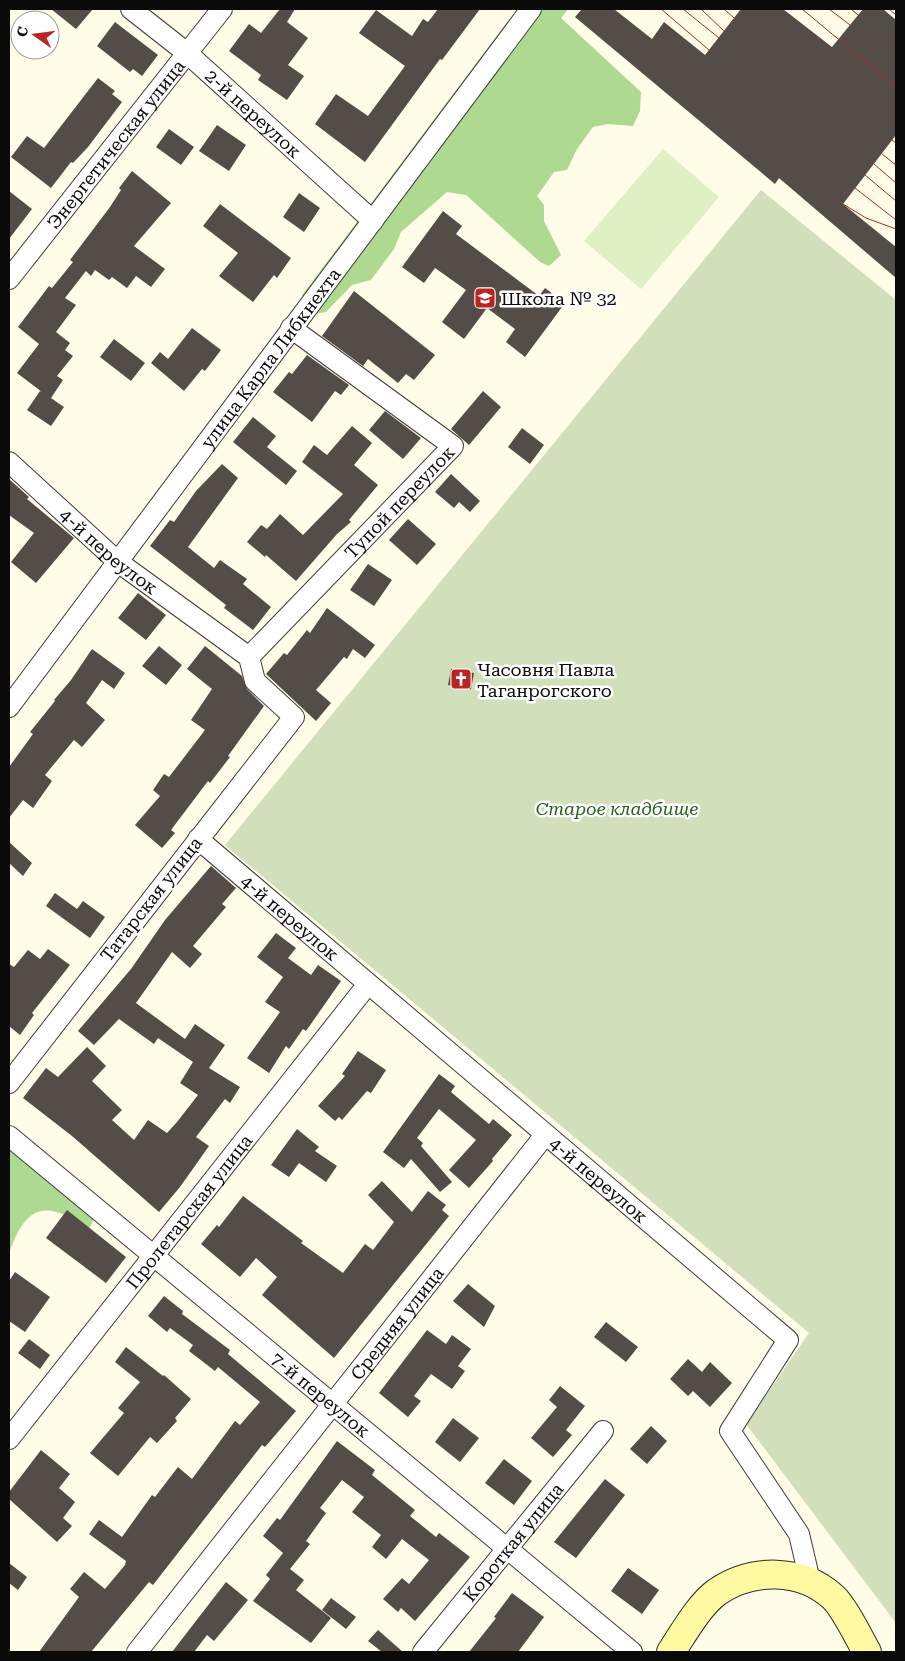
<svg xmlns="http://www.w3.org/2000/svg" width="905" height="1661" font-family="'Roboto Serif',serif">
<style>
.forest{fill:#aed991}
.cemetery{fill:#d1dfba}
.pitch{fill:#def0c4}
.building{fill:#534c47}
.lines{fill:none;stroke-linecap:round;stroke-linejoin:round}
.street-casing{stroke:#3d3d3d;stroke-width:22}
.secondary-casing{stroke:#2c2c2c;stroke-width:30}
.street{stroke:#fff;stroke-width:20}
.secondary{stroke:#fffaa2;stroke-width:28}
.tram{stroke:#bb2322;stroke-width:1}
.labels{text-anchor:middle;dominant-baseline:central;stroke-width:5;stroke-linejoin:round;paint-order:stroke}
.street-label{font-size:18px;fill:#0a0a0a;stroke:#fff}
.poi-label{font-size:18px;fill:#0a0a0a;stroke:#fff;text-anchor:start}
.park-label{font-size:18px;font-style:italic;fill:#26611b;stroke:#fff}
</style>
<rect width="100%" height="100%" fill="#fffce7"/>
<!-- forest -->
<path class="forest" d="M517,9H568L561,18L641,92L640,111L633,126L608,124L593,127L577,149L567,170L554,172L537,196L544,205V221L561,255L549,266L540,262L466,195L447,192L401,232L394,249L371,280L352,285L326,312L314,314L302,295Z
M9,1149L21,1156L94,1219L89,1229C47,1200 26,1203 9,1254Z"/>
<!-- cemetery -->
<path class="cemetery" d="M761,190L896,300V1623L746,1424L809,1333L225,845Z"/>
<!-- pitch -->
<path class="pitch" d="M663,149L719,197L641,289L584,241Z"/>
<!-- building -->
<path class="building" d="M51,9H93L76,29Z
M280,9H295L287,22L308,38L288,65L304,76L287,100L258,80L261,75L229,51L249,24L261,33Z
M438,9H480L442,60L440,59L365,162L315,124L336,94L368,116L405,66L359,33L376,10L412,36L423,19L428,22Z
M582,9H614L652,39L664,22L705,55L741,9H783L832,47L863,9H883L896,20V135L843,204L896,247V278L779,178L775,184L575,17Z
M115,22L158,55L142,76L133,69L130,72L97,46Z
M98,78L115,91L112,94L122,102L88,147L73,163L71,162L51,188L11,157L27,136L44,148Z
M217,125L246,145L229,171L199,151Z
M169,129L194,147L181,165L156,147Z
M132,171L171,203L134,246L165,269L151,287L136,276L127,288L112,277L109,280L95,270L91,276L86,271L65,298L76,305L56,332L70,343L65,350L73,356L57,376L63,380L51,398L64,407L51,426L27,410L40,391L42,392L17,373L39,344L18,327L49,286L52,288L73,262L70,260L110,207L121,190L119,188Z
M9,191L32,209L9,239Z
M299,193L320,208L304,232L283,217Z
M220,204L291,258L277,278L274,275L253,302L219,276L238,253L203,226Z
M443,211L462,226L456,234L539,296L545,288L565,303L525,357L506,342L515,329L487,308L464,339L442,322L466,290L435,268L424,283L402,267Z
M354,291L435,355L414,380L406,374L398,383L368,359L363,366L322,336Z
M192,328L221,350L205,371L202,369L184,391L151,363L160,352L168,359Z
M114,339L145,363L131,381L100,357Z
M307,355L349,385L341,395L335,391L312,422L273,392L289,372L292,374Z
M483,391L501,407L469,445L451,429Z
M385,411L421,438L403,459L369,430Z
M253,417L276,436L267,447L297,471L286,485L233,442Z
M352,426L372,443L354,465L378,485L349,520L351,522L337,534L296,581L266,555L265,557L247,542L261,525L267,529L280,514L303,535L343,494L302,462L314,445L327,455Z
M522,428L544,445L530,464L508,447Z
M222,464L238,478L188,547L214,568L220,560L247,579L243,584L271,607L253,630L224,608L226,605L150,546L170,520L174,522L196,491Z
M451,474L480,501L470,512L459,502L454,508L435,492Z
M9,479L29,497L27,499L74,538L36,583L11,562L34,533L9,515Z
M408,519L436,544L417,565L389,540Z
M368,564L392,580L374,606L350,590Z
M138,593L166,615L146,640L118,618Z
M327,608L375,645L365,658L353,649L347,659L344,657L316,690L331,703L316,721L266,674L284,653L287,655L307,630L310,633Z
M159,646L182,665L166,685L142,666Z
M205,646L242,676L247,689L264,706L228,756L230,757L210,783L208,781L171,830L175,833L162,848L135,825L160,796L153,790L164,774L169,777L205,730L191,720L212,689L187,669Z
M92,649L125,673L114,689L102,680L86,703L105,720L82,747L74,740L45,775L52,781L33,808L23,800L9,818V767L33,734L30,732L55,701L54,700L71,680Z
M451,669L474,673L471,689L448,685Z
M9,842L32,863L23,876L9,863Z
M211,866L236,888L222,904L226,907L193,946L202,954L190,968L172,952L136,1003L185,1039L195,1024L225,1045L209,1068L240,1087L230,1103L225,1099L196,1137L209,1146L180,1187L159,1212L72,1136L23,1098L46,1068L58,1077L87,1047L106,1066L92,1081L122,1110L112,1120L134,1140L148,1120L167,1133L177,1122L198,1095L180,1083L193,1062L158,1038L154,1044L119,1019L94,1045L78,1031L131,969L165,920Z
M55,893L77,909L83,901L105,917L90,938L46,906Z
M276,933L296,948L288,958L311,975L318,965L341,981L306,1031L303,1029L289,1049L286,1046L269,1073L247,1058L280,1012L265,1002L283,977L257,957Z
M48,949L70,965L32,1013L34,1015L20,1035L9,1026V964L14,967L28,950L40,959Z
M358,1051L386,1070L371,1093L367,1091L342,1120L339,1117L335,1121L318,1106L345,1076L342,1074Z
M439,1074L455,1086L451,1092L489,1124L493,1119L512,1135L492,1159L493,1161L469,1188L449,1170L476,1140L439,1109L417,1138L423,1143L421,1146L452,1182L440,1192L411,1159L404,1168L383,1152Z
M297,1129L319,1147L315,1151L337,1166L326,1182L299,1163L289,1177L271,1165Z
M382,1181L412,1212L428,1191L446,1205L442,1210L449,1216L334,1358L262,1295L277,1277L256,1258L240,1277L201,1244L217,1225L219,1227L243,1196L303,1241L301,1243L343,1273L365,1244L373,1250L394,1222L368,1195Z
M67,1210L126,1257L106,1283L46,1238Z
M15,1272L50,1297L25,1332L9,1321V1281Z
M468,1284L495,1306L484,1327L453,1301Z
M164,1296L183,1311L182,1314L230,1350L228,1354L296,1411L265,1447L262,1445L153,1585L149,1582L91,1652H39L79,1597L70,1589L84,1572L105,1589L125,1565L126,1561L89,1534L99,1520L122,1537L152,1495L155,1497L178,1467L192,1479L235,1421L240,1425L260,1402L218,1367L215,1371L189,1351L193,1345L170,1328L167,1332L148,1316Z
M606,1322L638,1347L626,1362L594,1337Z
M427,1330L446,1344L452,1335L471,1349L458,1366L465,1371L452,1389L431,1374L414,1396L421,1401L408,1417L379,1393Z
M29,1339L50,1355L40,1369L18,1353Z
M126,1347L163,1376L164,1375L191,1399L175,1418L177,1421L157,1443L150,1437L118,1476L90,1453L124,1413L118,1408L140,1382L115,1362Z
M688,1359L702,1372L710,1362L732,1383L710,1407L693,1391L688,1396L670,1379Z
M560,1386L585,1406L566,1430L572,1435L553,1457L531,1438L557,1407L549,1400Z
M453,1418L479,1438L460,1462L435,1442Z
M651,1426L667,1441L647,1464L630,1449Z
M337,1441L375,1470L372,1475L415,1510L410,1516L436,1537L439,1533L470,1557L415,1621L401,1608L398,1612L383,1599L402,1578L409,1584L429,1560L402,1539L386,1559L372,1547L381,1535L352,1512L364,1497L342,1480L320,1508L326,1513L306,1541L310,1544L290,1569L304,1580L296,1590L331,1618L311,1643L253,1601L270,1579L266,1575L283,1553L263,1536L277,1518L280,1520Z
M41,1450L70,1474L59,1488L75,1502L63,1518L72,1526L57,1542L9,1499V1492Z
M504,1459L532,1481L514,1505L485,1483Z
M605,1479L625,1495L576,1558L554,1542Z
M9,1563L27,1577L18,1590L9,1583Z
M628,1568L659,1590L642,1614L611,1591Z
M226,1582L248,1600L214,1641L207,1635L194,1652H172Z
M512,1593L544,1617L518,1652H469L496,1618L494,1617Z
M331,1598L356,1617L346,1629L322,1610Z
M378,1630L403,1652H382L368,1641Z"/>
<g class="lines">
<!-- street casing -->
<g class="street-casing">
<g id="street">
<path id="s1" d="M131,9L187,53L373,221"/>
<path id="s2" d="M9,279L222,9"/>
<path id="s3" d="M9,462L118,562L249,657L255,681L294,717L9,1083"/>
<path id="s4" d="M249,657L453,446L291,328"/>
<path id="s5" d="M9,707L531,9"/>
<path id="s6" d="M198,839L788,1340L730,1431L799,1534L810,1581"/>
<path id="s7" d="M9,1136L632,1652"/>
<path id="s8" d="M9,1439L368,984"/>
<path id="s9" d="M137,1652L545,1135"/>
<path id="s10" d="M423,1652L603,1431"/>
</g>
</g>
<!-- secondary casing -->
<g class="secondary-casing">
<path id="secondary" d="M671,1652C683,1634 699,1605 717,1592C752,1568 801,1568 833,1597C844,1607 859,1638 867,1652"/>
</g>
<!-- street -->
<use href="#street" class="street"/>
<!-- secondary -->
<use href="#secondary" class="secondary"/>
<!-- tram -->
<path class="tram" d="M661,9L709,50
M683,9L719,38
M701,9L724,31
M724,9L734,18
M802,9L896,87
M829,9L850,25
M851,9L858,15
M889,9L896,15
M892,140L896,143
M882,154L896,165
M874,164L896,183
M865,175L896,201
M855,188L896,220
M843,204L866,218L896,229"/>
</g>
<!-- icons -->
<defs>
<g id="school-square" transform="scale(1.125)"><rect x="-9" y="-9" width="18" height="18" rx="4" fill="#bb2322" stroke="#fff"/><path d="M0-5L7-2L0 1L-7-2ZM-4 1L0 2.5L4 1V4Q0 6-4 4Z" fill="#fff"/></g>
<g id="church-square" transform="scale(1.125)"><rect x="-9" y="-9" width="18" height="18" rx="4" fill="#bb2322" stroke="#fff"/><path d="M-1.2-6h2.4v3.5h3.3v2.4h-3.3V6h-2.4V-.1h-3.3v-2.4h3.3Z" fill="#fff"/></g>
</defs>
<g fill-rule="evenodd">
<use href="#school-square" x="485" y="298"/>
<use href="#church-square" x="461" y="679"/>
</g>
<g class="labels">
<!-- street labels -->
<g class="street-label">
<text stroke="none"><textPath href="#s1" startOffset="161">2-й переулок</textPath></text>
<text stroke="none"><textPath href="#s2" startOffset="172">Энергетическая улица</textPath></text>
<text stroke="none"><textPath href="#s5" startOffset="436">улица Карла Либкнехта</textPath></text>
<text stroke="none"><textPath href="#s4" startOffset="216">Тупой переулок</textPath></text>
<text stroke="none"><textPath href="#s3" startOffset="134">4-й переулок</textPath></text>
<text transform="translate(151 899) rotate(-52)">Татарская улица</text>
<text stroke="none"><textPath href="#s6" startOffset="121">4-й переулок</textPath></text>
<text stroke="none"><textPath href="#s6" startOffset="526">4-й переулок</textPath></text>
<text stroke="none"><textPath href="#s8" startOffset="290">Пролетарская улица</textPath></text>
<text stroke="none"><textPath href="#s9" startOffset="419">Средняя улица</textPath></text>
<text stroke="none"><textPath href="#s7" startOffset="405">7-й переулок</textPath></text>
<text stroke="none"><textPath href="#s10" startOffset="142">Короткая улица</textPath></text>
</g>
<!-- poi labels -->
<g class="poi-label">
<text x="501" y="298">Школа № 32</text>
<text x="477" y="669">Часовня Павла<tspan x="477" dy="21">Таганрогского</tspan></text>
</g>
<!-- park labels -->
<g class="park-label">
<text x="617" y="808">Старое кладбище</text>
</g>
</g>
<!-- border -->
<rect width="905" height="1661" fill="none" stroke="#0a0a0a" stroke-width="20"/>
<!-- north arrow -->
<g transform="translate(35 35) rotate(284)"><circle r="24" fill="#ffffff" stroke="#9d9d9d"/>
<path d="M0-4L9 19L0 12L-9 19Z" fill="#bb2322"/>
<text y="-8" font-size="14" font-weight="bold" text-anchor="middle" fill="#0a0a0a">С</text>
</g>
</svg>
